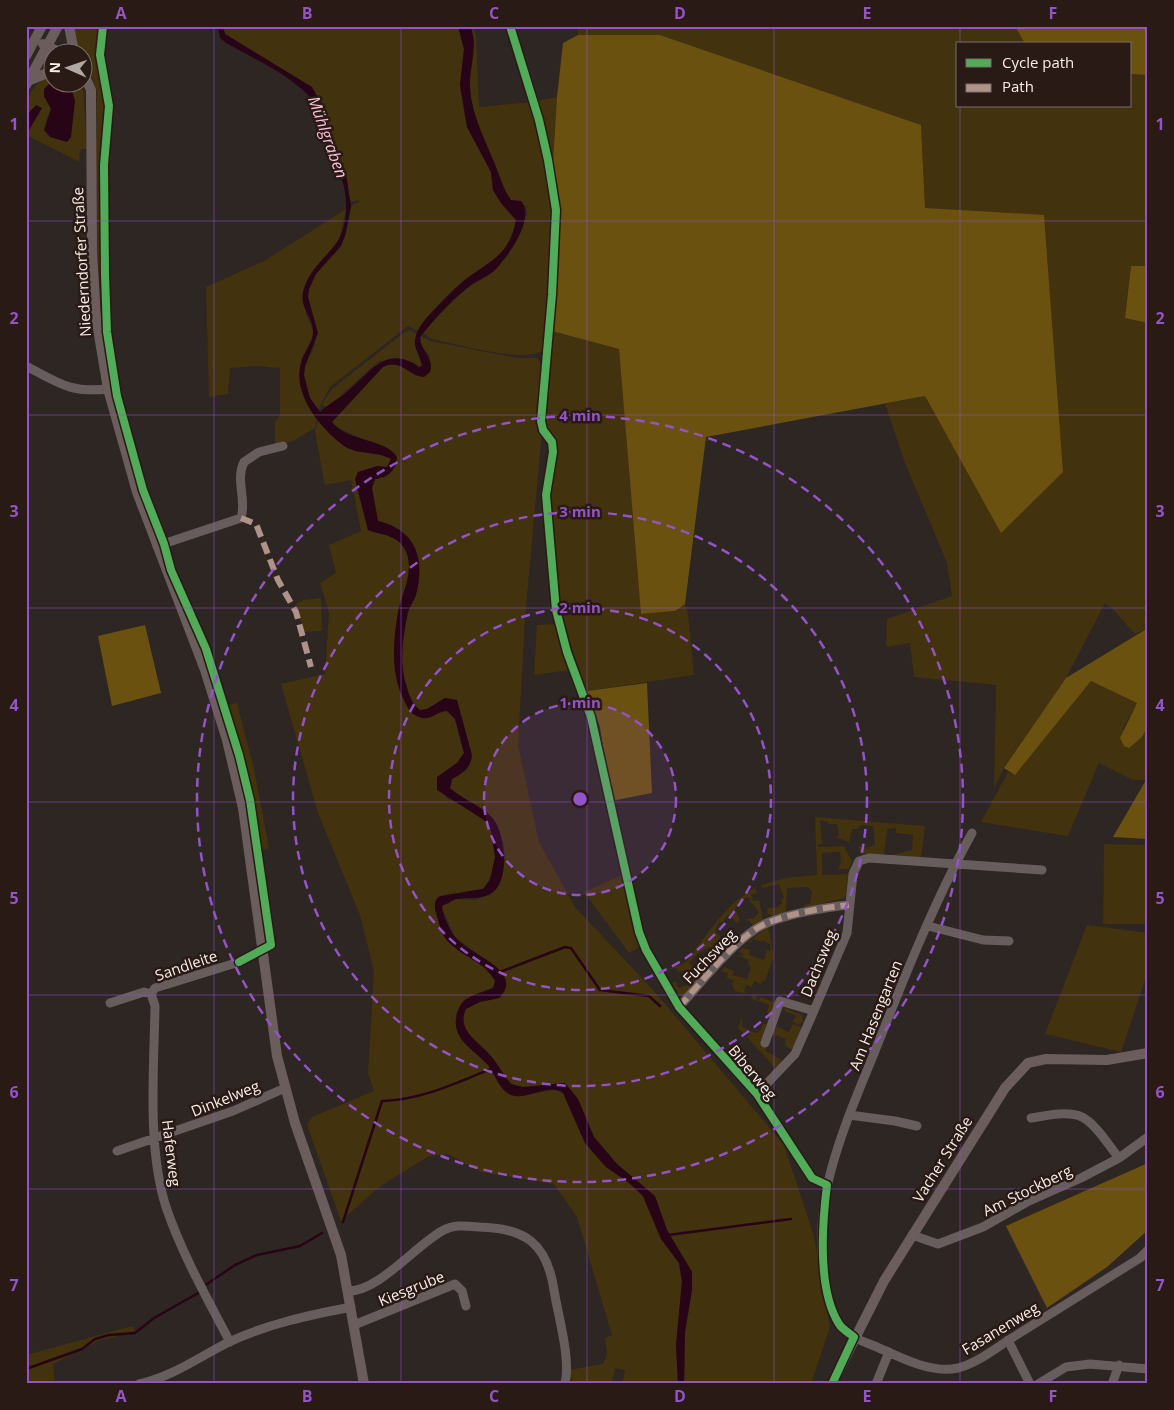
<svg xmlns="http://www.w3.org/2000/svg" width="1174" height="1410" font-family="'Open Sans',sans-serif">
<style>
.green{fill:#42320d}
.forest{fill:#6b5110}
.water{fill:#280417}
.lines{fill:none;stroke-linecap:round;stroke-linejoin:round}
.stream{stroke:#280417;stroke-width:2.5}
.minor{stroke:#685d5d;stroke-width:9}
.major{stroke:#6a5d5c;stroke-width:10}
.quiet{stroke:#af9288;stroke-width:6;stroke-dasharray:12 6;stroke-linecap:butt}
.cycleway-casing{stroke:#291a15;stroke-width:11}
.cycleway{stroke:#51ab58;stroke-width:8}
.grid{fill:none;stroke:#9453c7;stroke-width:1;stroke-opacity:0.55}
.ring{fill:none;stroke:#9453c7;stroke-width:2.5;stroke-dasharray:9 6}
.labels{text-anchor:middle;dominant-baseline:central;stroke-width:5;stroke-linejoin:round;paint-order:stroke}
.street-label{font-size:15px;fill:#f8ede9;stroke:#291a15}
.water-label{font-size:16px;font-style:italic;fill:#fbc1da;stroke:#291a15}
.centre{fill:#9453c7;stroke:#291a15;stroke-width:2.5}
.ring-label{font-size:15px;text-anchor:middle;font-weight:bold;fill:#9453c7;stroke:#291a15;stroke-width:5;stroke-linejoin:round;paint-order:stroke}
.neatline{fill:none;stroke:#9453c7;stroke-width:2}
.grid-label{font-size:16px;text-anchor:middle;font-weight:bold;fill:#9453c7}
</style>
<rect width="100%" height="100%" fill="#2e2623"/>
<!-- green -->
<path class="green" d="M73,26H101L98,60L107,102L102,164V220L106,309L104,326L95,231L97,93C95,80 83,62 82,52H79L75,44Z
M223,26H458L464,50L460,85L467,127L491,172L493,190L501,203L516,220C509,260 482,264 456,287C442,300 428,314 419,331L408,326L330,387L318,410C310,402 304,386 304,375C304,362 313,354 315,343C318,322 302,301 311,282C316,271 327,262 335,253C345,242 350,220 351,206L359,202V200L350,202L346,174L330,138L321,103L312,87L225,34Z
M470,26H473L476,36L479,107L532,102L553,210L546,341L542,351C521,363 458,344 432,339L423,333L435,318L466,288L493,271L527,215L526,207L521,201L511,200C502,187 500,176 494,162C483,135 469,109 470,80C471,62 478,43 470,26Z
M578,26H1015L1025,44H958V106H1130V74L1148,75V266H1131L1125,318L1148,323V628L1135,634L1113,609L1105,603L1066,678L1004,768L994,788L996,685L914,677L910,643L886,647L887,619L952,596L947,563L905,463L885,404L925,396L1001,532L925,208L921,125L660,35H578Z
M52,74V82L58,83L49,84L44,96L51,109L44,126L71,87L61,83H78L83,90L87,148L80,150L79,162L26,135V129H29C26,104 23,90 52,74Z
M557,97L553,164L536,101Z
M346,209L339,241L318,264L306,282V315L313,330L312,339L307,348L300,386L317,418L315,428L291,442L275,445V422L280,415V368L257,366L230,368L228,394L209,397L206,287L266,260Z
M410,330L417,334V351L422,365L419,367L413,362L379,361L330,405L325,407L322,404L332,389L406,331Z
M552,331L619,349L641,614L675,611L685,604L688,614L694,675L587,691L561,618L547,504L555,441L544,423V415Z
M421,336L430,341L517,358H537L541,364L539,422L542,431L525,619L518,745L539,842L575,907L654,991L784,1145L814,1236L830,1327L811,1384H684L685,1332L692,1290V1272L667,1230L655,1197L617,1164L594,1137L578,1099L565,1083L523,1087L511,1084C503,1075 498,1064 490,1055C478,1041 456,1030 466,1009L480,1002L499,998L503,973L455,937L442,908L443,905L456,899L475,900L490,895L503,871L505,857L503,842L492,817L450,789L452,779C481,765 468,747 462,724C460,716 459,708 457,700L445,698L427,709L420,710C412,704 409,694 405,684C398,661 403,636 408,612C409,606 414,601 416,595C425,561 417,529 378,521L372,488L375,479L386,477C389,474 394,469 396,465C404,446 343,437 332,422L383,367C397,361 406,367 417,376L430,357L420,344Z
M318,421L344,446L383,455L391,459L387,467L377,466L356,484L368,530C378,534 395,535 402,545C419,567 400,595 397,618C392,651 392,686 412,714L447,711L455,719L464,753L457,763L442,773L446,798C459,803 481,814 489,826C501,844 496,873 483,889L446,895L435,909L444,937L448,942L487,967L496,981L493,987L464,1000L456,1027L461,1040L488,1065L499,1084L519,1096L554,1090L563,1093L585,1143L606,1167L628,1182L643,1196L661,1239L679,1263L682,1281L676,1345L678,1384H622L625,1370L615,1368L612,1382L621,1384H573L571,1376H568V1370L603,1364L607,1355L605,1338L612,1335L577,1217L554,1184L481,1172L448,1154L429,1156L379,1187L341,1221L307,1125L312,1117L374,1091L368,1073L374,971L360,915L318,813L281,684L325,674L329,613L320,583L336,573L329,545L361,531L351,480L325,485L315,432Z
M321,598L322,631L304,632L296,604L303,600Z
M552,624L555,625L570,670L534,675L537,625Z
M1091,681L1137,703L1123,729L1142,737L1148,726V780H1133L1099,763L1068,836L981,822L1008,772L1015,775Z
M237,703L254,769L269,848L261,850L248,774L228,705Z
M815,817L925,826L921,858L891,855L912,850L913,835L896,833V828L887,829L884,854H861L858,846L865,848L875,845L873,826L861,825L857,829H852L849,842L836,837L839,835L837,824H828V822L820,820L822,844H818V847L844,846L852,861L849,869H838L841,862L840,852L822,853V875L848,874L846,894L844,898L804,908L806,904H810L812,891L808,887L787,888L786,912L770,916L767,912L768,908L778,907L782,903L781,899L784,898L779,884L762,888L761,885L786,878L817,875Z
M1104,844L1148,845V924H1103Z
M622,875L641,946L629,953L584,892Z
M755,888L757,893L751,895L753,901L759,900L763,919L753,925L747,919L754,918L759,912L749,900L752,899L746,897L735,909L740,920L737,923L728,915L722,923L719,922L715,931L722,939L720,941L730,948L708,971L705,968L716,956L709,947L697,954L689,963L704,976L686,995L679,996L672,983L676,981L678,988L691,984L687,970L678,972L676,968L665,970L681,965L687,961C706,936 727,902 755,888Z
M1087,925L1148,933V971L1121,1052L1045,1034Z
M768,927L774,956L765,981H763L761,984L754,981L752,987L746,985L744,991L747,994L735,991L732,984L735,981L727,978L728,973L721,971L725,967L734,971L733,975L747,979L751,968L748,963L749,960L736,955L743,956V954L738,952L743,948L750,950L749,955L764,960L767,950L771,951L770,944L762,940L761,942L753,939L751,943L748,942Z
M752,995L757,996L756,999L759,1000L760,997L777,1003L773,1015L767,1013L769,1005L751,998Z
M785,1008L802,1015L803,1022L798,1025L792,1021L797,1016L784,1011Z
M742,1016V1027L756,1033L760,1032L750,1028L760,1031L763,1023L769,1026L766,1051L783,1061L776,1069L747,1037L750,1034L746,1031L743,1033L738,1028Z
M793,1024L803,1028L792,1050L785,1045L786,1039L772,1034L775,1026L789,1032Z
M132,1326L135,1331L98,1341L53,1364L55,1384H26V1355Z"/>
<!-- forest -->
<path class="forest" d="M1015,26H1148V75L1130,74V44H1025Z
M578,35H660L921,125L925,208L1044,215L1063,472L1001,533L925,396L706,437L685,604L675,611L641,614L619,349L552,331L557,211L552,178L557,97L563,43Z
M1131,266H1148V323L1125,318Z
M145,625L161,693L112,706L98,636Z
M1148,628V726L1142,737L1129,748L1124,746L1120,738L1137,703L1091,681L1015,775L1004,768L1066,678Z
M647,683L652,793L611,801L600,727L587,691Z
M1146,780H1148V839L1113,837Z
M1148,1163V1230L1107,1267L1047,1308L1006,1226Z"/>
<!-- water -->
<path class="water" d="M218,26H223L225,34L312,87L321,103L330,138L346,174L351,206L345,236L341,246L316,274L309,289L308,297L318,333L305,366L304,375L310,398L320,412C328,404 339,399 348,391C371,372 386,344 419,367L422,366C421,356 414,350 415,340C417,326 429,315 438,306C447,297 456,287 466,279C490,261 510,255 516,220L501,203L493,190L491,172L467,127L460,85L464,49L458,26H470C478,43 471,62 470,80C469,109 483,135 494,162C500,176 502,187 511,200L521,201C536,218 508,257 494,271C486,278 473,282 465,290C448,304 434,320 420,337C420,351 435,358 430,372L424,377C408,376 401,358 383,367L332,422C347,442 385,438 397,457C395,472 389,476 375,479L372,488L378,521C417,531 425,559 416,595C414,601 410,606 408,612C403,636 399,661 406,684C409,694 411,704 420,710L427,709L445,698L457,700L472,755C471,768 463,773 452,779L450,788C463,800 482,805 494,820C505,834 511,884 490,894C479,900 469,897 457,899C451,900 449,904 443,905L442,908C445,921 451,934 460,942C474,956 525,972 499,998L480,1002L466,1009C456,1030 478,1041 490,1055C498,1064 503,1075 511,1084L523,1087L565,1083L578,1099L594,1137L617,1164L655,1196L667,1230L692,1272V1290L685,1332L684,1384H678L676,1345L682,1281L679,1263L661,1239L643,1196L628,1182L606,1167L585,1143L563,1093C550,1082 527,1101 511,1095C499,1090 496,1075 488,1065C474,1049 450,1039 457,1013C459,1008 461,1003 465,1000C473,994 484,992 493,988L495,981C484,960 460,957 446,939C440,931 439,922 436,913C434,907 434,900 440,896L483,889L490,880L495,857L491,831L484,820L437,790V777L457,763L464,753L455,719L447,711C438,711 431,720 422,718C412,716 408,709 404,700C391,675 393,645 397,618C400,595 419,567 402,545C395,535 378,534 368,530L355,479L358,472L377,466L387,467L391,459C377,451 357,455 344,446C320,428 292,394 301,363C303,352 314,343 313,331C313,313 294,307 307,281C316,261 337,250 343,229C347,215 347,201 344,187C341,175 335,164 330,152C323,133 322,108 306,93C285,72 252,58 226,43L220,38Z
M61,82L71,87L75,101L71,137L67,142L50,137L44,130L51,109L44,96V89L49,84Z
M36,105L42,108L29,130L26,129V116Z"/>
<g class="lines">
<!-- stream -->
<path class="stream" d="M500,972L565,947L571,948L600,990L649,996L660,1006
M343,1222L382,1101C421,1100 457,1083 493,1068
M668,1235L791,1219
M207,1284L235,1265L257,1255L300,1246L322,1233
M26,1369L82,1349L95,1339L109,1335L135,1333L154,1318L200,1292"/>
<!-- minor -->
<path class="minor" d="M26,366C59,383 69,393 108,389
M157,546L241,518C247,500 235,480 244,462L259,452L283,446
M972,833C934,902 904,978 875,1051C857,1095 837,1141 827,1187C819,1226 818,1288 839,1324C846,1337 866,1342 879,1348C903,1358 931,1374 958,1368C978,1363 997,1347 1015,1336C1057,1310 1098,1284 1140,1258L1148,1250
M928,926L983,940L1009,941
M658,972L679,1007L757,1094L812,1178L827,1185
M151,994L155,1006C154,1069 147,1148 166,1207C182,1254 207,1298 230,1342
M110,1003L144,992L151,994L155,988L239,962
M679,1007C700,984 739,934 767,923C788,914 826,907 849,905
M765,1043L780,1001L814,1011
M757,1094L795,1054L813,1013L847,933L853,874L859,861L869,858L1042,870
M849,1115L895,1121L917,1126
M1031,1118C1046,1116 1068,1110 1082,1117C1097,1125 1109,1146 1119,1158
M117,1151L233,1111L285,1088
M912,1235L938,1244L983,1227L1027,1202L1081,1178L1119,1158L1148,1137
M348,1291C378,1292 415,1246 442,1231C454,1224 467,1226 479,1227C525,1228 547,1243 554,1290C558,1316 571,1358 565,1384
M354,1325L455,1284L462,1291L466,1306
M1008,1340L1030,1384
M139,1384C172,1377 199,1357 229,1342C267,1324 310,1315 351,1307
M876,1384L889,1352
M1038,1384L1066,1367L1090,1364L1148,1369
M1112,1384L1119,1365"/>
<!-- major -->
<path class="major" d="M69,26L74,52
M43,44L59,52
M26,56L42,26
M82,70L91,90L92,251L96,317L108,389L137,492L205,670L227,740L243,808L277,1056L295,1123L341,1255L364,1384
M30,80L52,71
M26,85L58,26
M832,1384L884,1281L1005,1088L1028,1063L1046,1059L1107,1060L1148,1053"/>
<!-- quiet -->
<path class="quiet" d="M241,518L256,524L278,580L296,612L311,667
M679,1007C700,984 739,934 767,923C788,914 826,907 849,905"/>
<!-- cycleway casing -->
<g class="cycleway-casing">
<path id="cycleway" d="M103,26L100,55L109,106L104,165L105,274L107,332L117,396L143,490L164,544L171,570L206,649L239,755L250,800L271,945L239,962
M510,26L539,120L548,160L556,210L552,295L541,421L543,430L552,442L553,452L546,495L556,610L567,652L591,717L639,932L646,950L679,1007L757,1094L812,1178L827,1185C822,1225 817,1289 839,1324C842,1329 849,1333 854,1337L832,1384"/>
</g>
<!-- cycleway -->
<use href="#cycleway" class="cycleway"/>
</g>
<!-- grid -->
<path class="grid" d="M214,26V1384M401,26V1384M587,26V1384M774,26V1384M960,26V44M960,106V1384M26,221H1148M26,415H1148M26,608H1148M26,802H1148M26,995H1148M26,1189H1148"/>
<!-- distance rings -->
<circle cx="580" cy="799" r="96" fill="#9453c7" fill-opacity=".12"/>
<g class="ring">
<circle cx="580" cy="799" r="96"/>
<circle cx="580" cy="799" r="191"/>
<circle cx="580" cy="799" r="287"/>
<circle cx="580" cy="799" r="383"/>
</g>
<g class="labels">
<!-- street labels -->
<g class="street-label">
<text transform="translate(81 262) rotate(-93)">Niederndorfer Straße</text>
<text transform="translate(709 956) rotate(-46)">Fuchsweg</text>
<text transform="translate(818 963) rotate(-68)">Dachsweg</text>
<text transform="translate(186 965) rotate(-19)">Sandleite</text>
<text transform="translate(875 1015) rotate(-68)">Am Hasengarten</text>
<text transform="translate(753 1072) rotate(50)">Biberweg</text>
<text transform="translate(225 1098) rotate(-22)">Dinkelweg</text>
<text transform="translate(172 1153) rotate(83)">Haferweg</text>
<text transform="translate(942 1159) rotate(-58)">Vacher Straße</text>
<text transform="translate(1027 1190) rotate(-26)">Am Stockberg</text>
<text transform="translate(411 1288) rotate(-22)">Kiesgrube</text>
<text transform="translate(1000 1328) rotate(-31)">Fasanenweg</text>
</g>
<!-- water labels -->
<g class="water-label">
<text transform="translate(328 137) rotate(70)">Mühlgraben</text>
</g>
</g>
<circle cx="580" cy="799" r="8" class="centre"/>
<g class="ring-label">
<text x="580" y="421">4 min</text>
<text x="580" y="517">3 min</text>
<text x="580" y="613">2 min</text>
<text x="580" y="708">1 min</text>
</g>
<!-- border -->
<rect width="1174" height="1410" fill="none" stroke="#291a15" stroke-width="55"/>
<!-- legend -->
<rect x="956" y="42" width="175" height="65" fill="#291a15" stroke="#7c6e6a"/>
<rect x="966" y="59" width="25" height="8" fill="#51ab58" stroke="#7c6e6a"/>
<text x="1002" y="68" font-size="15" fill="#f8ede9">Cycle path</text>
<rect x="966" y="84" width="25" height="8" fill="#af9288" stroke="#7c6e6a"/>
<text x="1002" y="92" font-size="15" fill="#f8ede9">Path</text>
<!-- north arrow -->
<g transform="translate(68 68) rotate(272)"><circle r="24" fill="#291a15" stroke="#7c6e6a"/>
<path d="M0-4L9 19L0 12L-9 19Z" fill="#b1a7a4"/>
<text y="-8" font-size="14" font-weight="bold" text-anchor="middle" fill="#f8ede9">N</text>
</g>
<rect x="28" y="28" width="1118" height="1354" class="neatline"/>
<g class="grid-label">
<text x="121" y="19">A</text>
<text x="307" y="19">B</text>
<text x="494" y="19">C</text>
<text x="680" y="19">D</text>
<text x="867" y="19">E</text>
<text x="1053" y="19">F</text>
<text x="14" y="130">1</text>
<text x="1160" y="130">1</text>
<text x="14" y="324">2</text>
<text x="1160" y="324">2</text>
<text x="14" y="517">3</text>
<text x="1160" y="517">3</text>
<text x="14" y="711">4</text>
<text x="1160" y="711">4</text>
<text x="14" y="904">5</text>
<text x="1160" y="904">5</text>
<text x="14" y="1098">6</text>
<text x="1160" y="1098">6</text>
<text x="14" y="1291">7</text>
<text x="1160" y="1291">7</text>
<text x="121" y="1402">A</text>
<text x="307" y="1402">B</text>
<text x="494" y="1402">C</text>
<text x="680" y="1402">D</text>
<text x="867" y="1402">E</text>
<text x="1053" y="1402">F</text>
</g>
</svg>
